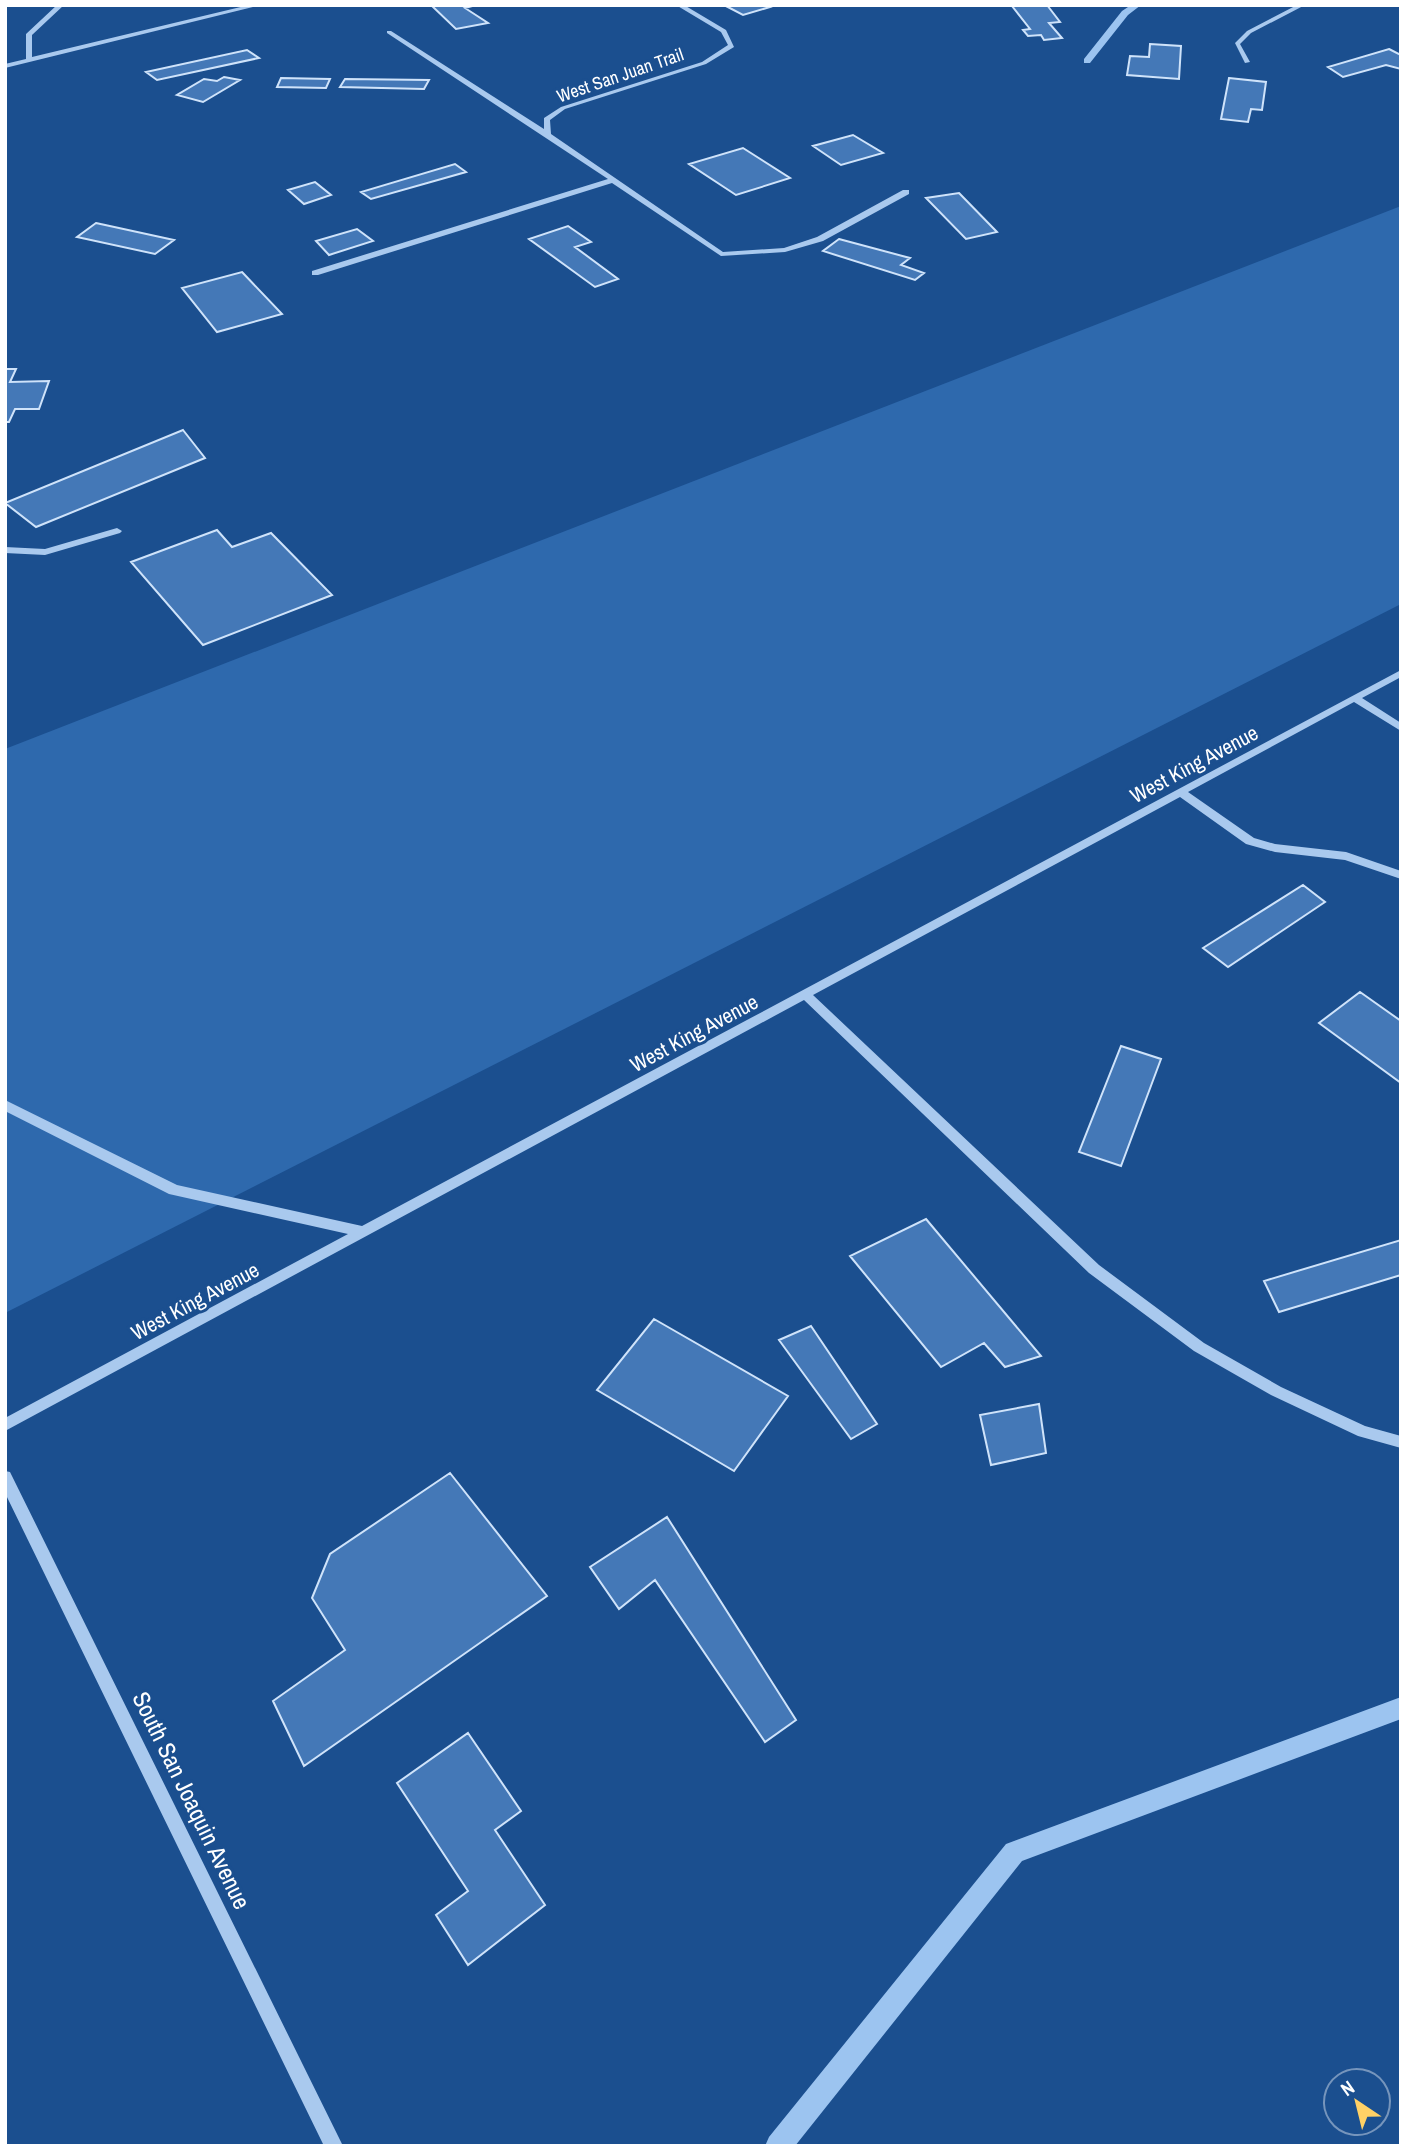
<svg xmlns="http://www.w3.org/2000/svg" width="1406" height="2151" font-family="'Archivo Narrow',sans-serif">
<style>
.green{fill:#2e69ad}
.lines{fill:none;stroke-linecap:round;stroke-linejoin:round}
.stream{fill:#9cc4f0;fill-rule:evenodd}
.building{fill:#4478b7;stroke:#cfe3fa;stroke-width:2}
.minor{fill:#a9c9ee;fill-rule:evenodd}
.labels{text-anchor:middle;dominant-baseline:central;stroke-width:6;stroke-linejoin:round;paint-order:stroke}
.far-street-label{font-size:18px;fill:#fff;stroke:#1b4f8f}
.street-label{font-size:21px;fill:#fff;stroke:#1b4f8f}
.near-street-label{font-size:24px;fill:#fff;stroke:#1b4f8f}
</style>
<rect width="100%" height="100%" fill="#1b4f8f"/>
<!-- green -->
<path class="green" d="M1401,206V604L7,1312L5,749Z"/>
<g class="lines">
<!-- stream -->
<path class="stream" d="M1131,5H1141L1128,15L1090,63H1084V59L1122,11Z
M1401,1697V1719L1022,1861L795,2146H765L769,2137L1006,1844Z"/>
</g>
<!-- building -->
<path class="building" d="M431,5H476L465,8L488,23L456,29Z
M724,5H766L770,7L743,15Z
M1047,5L1060,22L1049,23L1062,38L1044,40L1041,35L1028,36L1023,30L1030,29L1012,6Z
M1150,44L1181,46L1179,79L1127,75L1130,56L1149,57Z
M1389,49L1401,55V69L1386,65L1343,77L1328,67Z
M247,50L259,58L157,80L146,72Z
M224,77L240,80L203,102L177,95L204,79L217,81Z
M281,78L330,79L326,88L277,87Z
M1229,78L1266,82L1262,110L1251,109L1248,122L1221,119Z
M345,79L429,80L424,89L340,87Z
M853,135L883,153L841,165L813,146Z
M743,148L790,178L736,195L689,164Z
M455,164L466,172L371,199L361,192Z
M315,182L331,195L304,204L288,190Z
M959,193L997,232L966,239L926,198Z
M96,223L174,240L155,254L77,237Z
M568,226L591,242L575,247L618,279L595,287L529,239Z
M357,229L373,241L329,255L316,241Z
M839,239L910,258L901,265L924,273L915,280L823,251Z
M242,272L282,314L217,332L182,288Z
M5,369H16L10,382L49,381L39,409H15L9,422H5Z
M183,430L205,458L36,527L5,503Z
M217,530L232,547L271,533L332,595L203,645L131,562Z
M1303,885L1325,902L1228,967L1203,948Z
M1360,992L1401,1021V1083L1319,1023Z
M1121,1046L1161,1059L1121,1166L1079,1152Z
M926,1219L1041,1356L1005,1367L984,1343L941,1367L850,1256Z
M1401,1240V1275L1279,1312L1264,1281Z
M654,1319L788,1396L734,1471L597,1390Z
M811,1326L877,1424L851,1439L779,1340Z
M1039,1404L1046,1453L991,1465L980,1415Z
M450,1473L547,1596L304,1766L273,1701L345,1650L312,1598L330,1554Z
M667,1517L796,1720L765,1742L655,1580L619,1609L590,1567Z
M468,1733L521,1811L495,1830L545,1905L468,1965L436,1915L468,1891L397,1783Z"/>
<g class="lines">
<!-- minor -->
<path class="minor" d="M57,5H64L32,35V57L249,5H261L5,68V64L26,59V34Z
M676,5H684L726,30L734,47L706,64L565,109L550,120L551,134L723,252L784,248L817,237L903,190H909V194L823,241L785,252L721,256L612,183L318,275H312V271L608,179L387,33V31H391L544,129V118L561,107L702,62L728,45L721,32Z
M1297,5H1305L1251,33L1240,44L1250,62L1245,63L1235,43L1247,31Z
M117,528L122,531L120,533L45,555L5,553V547L45,549Z
M1401,670V677L1362,698L1401,723V731L1354,702L1188,792L1254,838L1275,844L1346,852L1401,871V879L1345,860L1275,852L1246,844L1180,797L813,995L1099,1265L1204,1343L1281,1387L1365,1426L1401,1436V1448L1358,1436L1271,1395L1194,1351L1089,1273L804,1000L5,1431V1418L348,1234L169,1194L5,1111V1100L177,1185L362,1226Z
M5,1471L10,1472L343,2146H324L5,1493Z"/>
</g>
<g class="labels">
<!-- far-street labels -->
<g class="far-street-label">
<text transform="translate(620 75) rotate(-19)">West San Juan Trail</text>
</g>
<!-- street labels -->
<g class="street-label">
<text transform="translate(1194 764) rotate(-28)">West King Avenue</text>
<text transform="translate(694 1033) rotate(-28)">West King Avenue</text>
<text transform="translate(195 1301) rotate(-28)">West King Avenue</text>
</g>
<!-- near-street labels -->
<g class="near-street-label">
<text transform="translate(192 1800) rotate(64)">South San Joaquin Avenue</text>
</g>
</g>
<!-- border -->
<rect width="1406" height="2151" fill="none" stroke="#ffffff" stroke-width="14"/>
<!-- north arrow -->
<g transform="translate(1357 2102) rotate(325)"><circle r="33" fill="#1b4f8f" stroke="#7695bc" stroke-width="2"/>
<path d="M0-5L12 26L0 18L-12 26Z" fill="#ffd166"/>
<text y="-10" font-size="19" font-weight="bold" text-anchor="middle" fill="#ffffff">N</text>
</g>
</svg>
